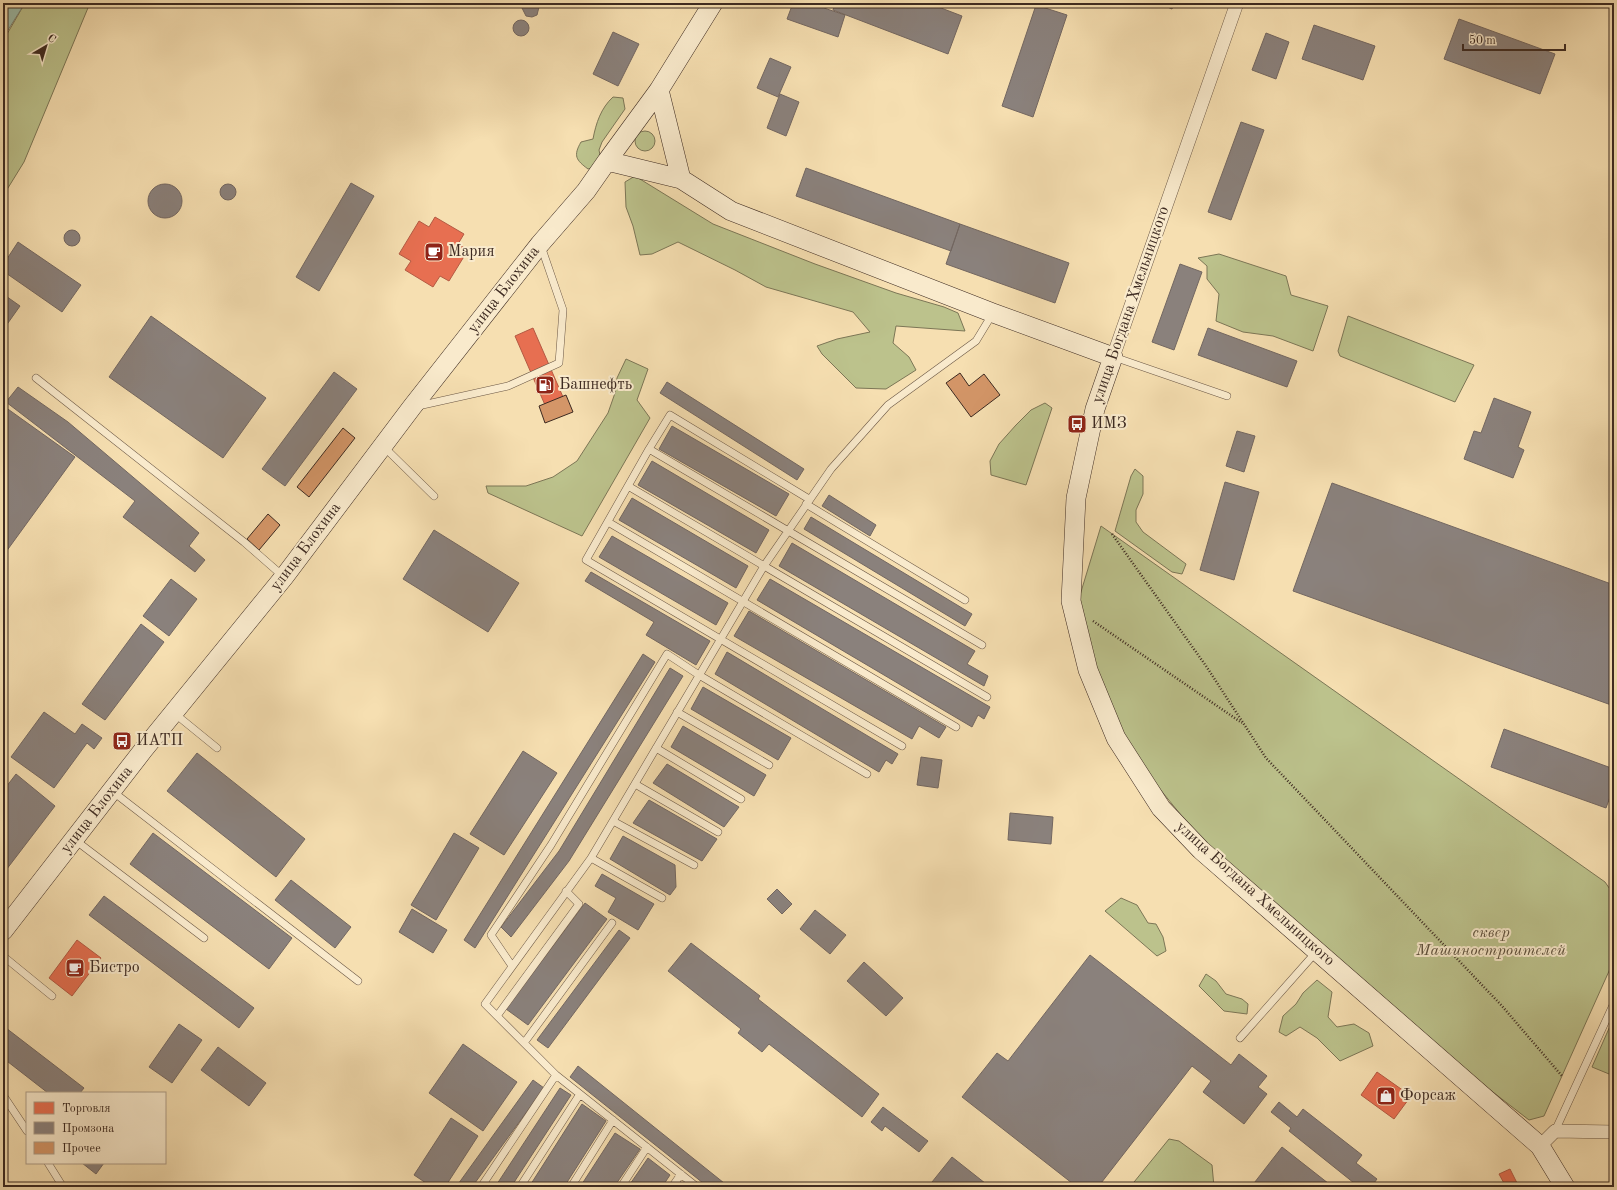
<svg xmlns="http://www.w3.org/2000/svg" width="1617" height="1190" font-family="'Old Standard TT',serif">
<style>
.green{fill:#bcc28c;stroke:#7c7656}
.water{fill:#9dbdaa;stroke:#778273}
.shops{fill:#e76f51;stroke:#b45a43}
.industry{fill:#8a817c;stroke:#736761}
.building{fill:#d49668;stroke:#3d2a21}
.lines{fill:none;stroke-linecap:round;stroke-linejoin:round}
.lane-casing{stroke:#6b5745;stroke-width:8}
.street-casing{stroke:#6b5745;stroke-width:14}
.secondary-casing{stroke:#3d2a21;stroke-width:20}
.path{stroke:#3d2a21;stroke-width:2.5;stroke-dasharray:1 2;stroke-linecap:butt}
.lane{stroke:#f9eacc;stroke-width:7}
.street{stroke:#f9eacc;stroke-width:13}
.secondary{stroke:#f9eacc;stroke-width:19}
.labels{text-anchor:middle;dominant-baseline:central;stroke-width:4;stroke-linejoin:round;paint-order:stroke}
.poi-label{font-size:16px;fill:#3d2a21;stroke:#f9eacc;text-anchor:start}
.street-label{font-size:16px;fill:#3d2a21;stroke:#f9eacc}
.park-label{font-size:16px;font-style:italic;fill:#5d503c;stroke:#f9eacc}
</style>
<rect width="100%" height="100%" fill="#f6dfb1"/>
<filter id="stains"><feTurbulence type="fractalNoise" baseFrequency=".005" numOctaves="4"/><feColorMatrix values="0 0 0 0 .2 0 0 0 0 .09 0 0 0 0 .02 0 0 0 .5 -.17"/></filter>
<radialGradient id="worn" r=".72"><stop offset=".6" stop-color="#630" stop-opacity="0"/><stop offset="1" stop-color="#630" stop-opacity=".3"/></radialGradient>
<!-- green -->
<path class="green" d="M25,3H90L24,162L3,196V41Z
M613,97L623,98L625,109L602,142L599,150L601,160L596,167L588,169C576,160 573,156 581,142L593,139C596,123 601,108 613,97Z
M635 141a10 10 0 1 1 20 0a10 10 0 1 1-20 0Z
M635,176L713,224L815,264L896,293L944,307L958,313L965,331L896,326L893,343L909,357L916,370L886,389L856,388L822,354L817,346L837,339L870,332L853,312L766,287L735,270L678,242L652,254L640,255L633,226L626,207L625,182Z
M1219,254L1286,276L1291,295L1328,306L1313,351L1273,336L1243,332L1216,321L1219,294L1207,279V266L1198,258Z
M1348,316L1474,365L1455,402L1340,356L1338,351Z
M626,359L648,369L637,400L650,418L582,536L488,493L486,486H526L553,477L577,461L608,413L615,393L617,378Z
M1045,403L1052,408L1026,485L991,475L990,461L999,444L1016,425L1031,410Z
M1135,469L1143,476V494L1136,510V522L1143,532L1186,564L1182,574L1172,572L1115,531L1131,476Z
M1101,526L1605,882L1614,895V960L1544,1116L1529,1120L1445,1055L1202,841L1138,762L1108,707L1077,605Z
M1121,898L1137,905L1148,923L1156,924L1163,937L1166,951L1157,956L1105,911Z
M1206,974L1216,981L1226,994L1242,999L1248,1004L1247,1014L1224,1011L1199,986Z
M1317,980L1332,992L1328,1017L1337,1027L1354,1024L1369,1033L1373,1046L1340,1061L1317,1038L1300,1027L1286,1036L1279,1032L1283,1016L1296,1004L1303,993Z
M1614,1017V1076L1592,1067Z
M1169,1139L1179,1141L1212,1165L1214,1187H1130Z"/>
<!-- water -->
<path class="water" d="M3,3H25L3,38Z"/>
<!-- shops -->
<path class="shops" d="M435,217L464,234L458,244L468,250L449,281L440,276L433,287L405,270L411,261L399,254L419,221L429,227Z
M533,328L563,397L545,405L515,336Z
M77,940L101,958L72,996L49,978Z
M1377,1072L1411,1096L1394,1119L1361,1095Z
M1510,1169L1519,1187H1506L1499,1174Z"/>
<!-- industry -->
<path class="industry" d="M524,3H537L539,7L537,15L532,17L526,16L522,8Z
M793,3H826L824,8L845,15L838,37L787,19Z
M835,3H928L962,16L948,54L833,10Z
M1158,3H1174L1172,9Z
M1036,5L1067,15L1033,117L1002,106Z
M1459,19L1555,54L1540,94L1444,59Z
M513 28a8 8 0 1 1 16 0a8 8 0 1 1-16 0Z
M1314,25L1375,46L1363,80L1302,59Z
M613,32L639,44L618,86L593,74Z
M1266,33L1289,42L1276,79L1252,70Z
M770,58L791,67L778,97L757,88Z
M780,94L799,102L786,136L767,128Z
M1241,122L1264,130L1231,220L1208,212Z
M806,168L960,224L951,251L796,196Z
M351,183L374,196L319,291L296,277Z
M220 192a8 8 0 1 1 16 0a8 8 0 1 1-16 0Z
M148 201a17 17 0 1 1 34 0a17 17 0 1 1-34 0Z
M960,224L1069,263L1055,303L946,264Z
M64 238a8 8 0 1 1 16 0a8 8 0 1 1-16 0Z
M18,242L81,285L62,312L3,271V265Z
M1180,264L1202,272L1174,350L1152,342Z
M3,294L20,306L3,330Z
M151,316L266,398L223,458L109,377Z
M1208,328L1297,361L1287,387L1198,355Z
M334,372L357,389L285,486L262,469Z
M667,382L804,469L797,480L660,393Z
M18,387L68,422L199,533L189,546L205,560L195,572L123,517L135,501L6,402Z
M1494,398L1531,412L1518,447L1524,450L1513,478L1464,459L1474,431L1481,433Z
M5,407L75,457L3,556V410Z
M672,426L789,494L776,516L659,449Z
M1237,431L1255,436L1244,472L1226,466Z
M652,461L769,530L756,553L638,485Z
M1225,482L1259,492L1234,580L1200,570Z
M1332,483L1614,585V706L1293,591Z
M829,495L876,525L870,536L822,506Z
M632,498L748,566L736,588L619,520Z
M811,517L972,614L965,626L804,529Z
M434,530L519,583L488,632L403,579Z
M612,536L728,603L716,625L599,557Z
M792,543L975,651L967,664L988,676L984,686L779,566Z
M591,572L710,641L696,665L646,635L654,622L585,581Z
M171,579L197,599L169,636L143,616Z
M770,579L990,707L984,719L978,715L972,727L757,600Z
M749,611L946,727L939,738L919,726L912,739L734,636Z
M141,624L164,642L105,720L82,704Z
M727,652L898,754L892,764L886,760L879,772L715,674Z
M643,654L655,662L475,948L464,940Z
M670,668L683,676L569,861L511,937L501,927L559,851Z
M703,687L791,738L778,760L691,709Z
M44,712L75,734L82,724L102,738L94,749L87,743L54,788L11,757Z
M683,726L766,775L754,796L671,747Z
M1504,729L1614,769V786L1606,808L1491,767Z
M523,751L557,773L504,855L470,834Z
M197,753L305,839L276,877L167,791Z
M921,757L942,760L938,788L917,785Z
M667,764L739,807L724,827L653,783Z
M16,774L55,806L3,874V791Z
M649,800L717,839L702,861L633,823Z
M1010,813L1053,817L1051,844L1008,840Z
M153,833L292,938L269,969L130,864Z
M454,833L479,848L436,920L411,905Z
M623,836L675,865L676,887L670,895L610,859Z
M602,874L654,904L638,930L608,912L616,898L595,886Z
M291,880L351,927L335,948L275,900Z
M777,889L792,904L782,914L767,899Z
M104,896L254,1008L239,1028L89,915Z
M585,903L607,919L528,1025L506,1009Z
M412,909L447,930L433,953L399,932Z
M815,910L846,935L830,954L800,929Z
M619,930L630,938L548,1048L537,1040Z
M691,943L760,996L758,999L879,1094L862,1117L769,1044L762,1052L738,1033L741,1029L668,971Z
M1090,955L1231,1065L1239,1054L1267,1076L1258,1087L1267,1094L1244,1124L1203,1092L1211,1081L1192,1066L1098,1187H1077L962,1097L997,1053L1008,1061Z
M864,962L903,998L886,1016L847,981Z
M179,1024L202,1040L172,1083L149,1067Z
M6,1028L84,1088L80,1093H48L3,1058V1031Z
M463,1044L517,1082L483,1131L429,1093Z
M218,1047L266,1083L249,1106L201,1070Z
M578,1066L729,1187H708L570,1077Z
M533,1080L544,1088L472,1187H456Z
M560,1088L571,1095L511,1187H495Z
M1279,1102L1297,1117L1303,1109L1362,1155L1356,1163L1377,1179L1371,1187H1359L1289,1131L1291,1128L1271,1112Z
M582,1104L606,1121L564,1187H529Z
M883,1107L928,1141L919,1152L885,1126L882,1131L871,1122Z
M451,1118L478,1136L445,1187H432L414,1175Z
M615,1133L640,1149L614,1187H580Z
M1282,1147L1333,1187H1251Z
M952,1157L990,1187H928Z
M648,1158L670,1175L662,1187H628Z
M82,1163H104L96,1174Z"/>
<!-- building -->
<path class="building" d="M960,373L969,386L984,374L1000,395L971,417L946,383Z
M566,395L573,412L545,423L539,406Z
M343,428L355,438L309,497L297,487Z
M268,514L280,525L259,550L247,539Z"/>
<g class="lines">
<!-- lane casing -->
<g class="lane-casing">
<path id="lane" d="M1114,357L1227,396
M36,378L244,542L284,577
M418,406L508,386L559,363L563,310L541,246
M383,446L434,496
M649,449L586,560L902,746
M628,486L987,697
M809,499L670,415L649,449L982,645
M806,504L965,600
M608,522L956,727
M677,712L769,765
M174,713L217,748
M656,748L741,799
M635,784L718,832
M112,791L358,981
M613,821L694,865
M75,840L204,938
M591,858L662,898
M3,956L52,996
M512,966L491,935L551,845L667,654L699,675L867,774
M497,1016L579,904L566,891
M1240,1038L1317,951
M524,1043L612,923
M3,1095L27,1131
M1555,1131L1614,1003
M48,1163L63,1187
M481,1187L556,1075
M520,1187L580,1094
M571,1187L613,1120
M621,1187L647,1147
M672,1187L681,1174
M697,1187L556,1075L485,1004L591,858L764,566L831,469L888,405L976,341L993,313"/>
</g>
<!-- street casing -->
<g class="street-casing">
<path id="street" d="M1113,357L1237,3
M1540,1146L1555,1131L1614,1132"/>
</g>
<!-- secondary casing -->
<g class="secondary-casing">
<path id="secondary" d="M659,90L681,179L607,161L659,90L713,3
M681,179L731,211L993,313L1113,357L1095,409L1076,498L1071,601L1088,670L1116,738L1161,808L1201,850L1540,1146L1565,1187
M3,931L144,749L284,577L412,407L540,244L586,191L607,161"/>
</g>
<!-- path -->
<path class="path" d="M1112,534L1206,666L1266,758L1502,1006L1562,1076
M1093,621L1242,723"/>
<!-- lane -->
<use href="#lane" class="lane"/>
<!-- street -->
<use href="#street" class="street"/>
<!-- secondary -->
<use href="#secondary" class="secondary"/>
</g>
<!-- icons -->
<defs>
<g id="cafe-square" transform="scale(1)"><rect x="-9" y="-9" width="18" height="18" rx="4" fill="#8f2418" stroke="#f9eacc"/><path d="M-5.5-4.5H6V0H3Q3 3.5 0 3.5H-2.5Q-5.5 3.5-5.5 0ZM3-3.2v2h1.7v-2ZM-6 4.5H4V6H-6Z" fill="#fff"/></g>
<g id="fuel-square" transform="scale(1)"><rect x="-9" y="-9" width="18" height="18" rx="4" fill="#8f2418" stroke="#f9eacc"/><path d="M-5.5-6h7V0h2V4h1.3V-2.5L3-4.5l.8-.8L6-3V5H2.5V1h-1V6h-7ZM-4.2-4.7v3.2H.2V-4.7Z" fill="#fff"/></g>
<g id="bus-square" transform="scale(1)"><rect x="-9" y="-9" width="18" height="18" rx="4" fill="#8f2418" stroke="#f9eacc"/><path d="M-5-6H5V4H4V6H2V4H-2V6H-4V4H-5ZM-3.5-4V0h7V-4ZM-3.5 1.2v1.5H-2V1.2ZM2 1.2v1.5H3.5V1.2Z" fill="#fff"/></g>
<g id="shop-square" transform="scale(1)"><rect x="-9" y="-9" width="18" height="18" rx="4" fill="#8f2418" stroke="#f9eacc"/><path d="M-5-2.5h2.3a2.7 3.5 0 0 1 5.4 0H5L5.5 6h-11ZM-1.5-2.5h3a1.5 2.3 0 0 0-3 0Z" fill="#fff"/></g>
</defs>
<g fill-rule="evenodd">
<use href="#cafe-square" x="434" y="252"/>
<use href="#fuel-square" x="545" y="385"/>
<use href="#bus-square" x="1077" y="424"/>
<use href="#bus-square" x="122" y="741"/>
<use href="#cafe-square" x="75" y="968"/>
<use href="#shop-square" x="1386" y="1096"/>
</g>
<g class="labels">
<!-- poi labels -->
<g class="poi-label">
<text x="448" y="252">Мария</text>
<text x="559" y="385">Башнефть</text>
<text x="1091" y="424">ИМЗ</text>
<text x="136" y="741">ИАТП</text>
<text x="89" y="968">Бистро</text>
<text x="1400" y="1096">Форсаж</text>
</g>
<!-- street labels -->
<g class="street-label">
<text transform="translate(504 290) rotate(-52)">улица Блохина</text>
<text transform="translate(1131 305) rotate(-71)">улица Богдана Хмельницкого</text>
<text transform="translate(306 547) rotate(-53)">улица Блохина</text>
<text transform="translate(97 810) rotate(-52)">улица Блохина</text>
<text transform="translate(1255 894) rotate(42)">улица Богдана Хмельницкого</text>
</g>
<!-- park labels -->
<g class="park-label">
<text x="1491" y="933">сквер<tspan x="1491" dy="18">Машиностроителей</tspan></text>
</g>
</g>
<!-- margin -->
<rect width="1617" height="1190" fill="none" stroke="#f6dfb1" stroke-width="16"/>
<rect x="4" y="4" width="1609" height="1182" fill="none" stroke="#3d2a21" stroke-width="2"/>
<rect x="8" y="8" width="1601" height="1174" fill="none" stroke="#3d2a21"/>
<!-- legend -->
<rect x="26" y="1092" width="140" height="72" fill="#f9eacc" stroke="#ae9d88"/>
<rect x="34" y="1102" width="20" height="12" fill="#e76f51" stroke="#ae9d88"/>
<text x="62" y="1112" font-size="12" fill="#3d2a21">Торговля</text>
<rect x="34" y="1122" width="20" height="12" fill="#8a817c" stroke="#ae9d88"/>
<text x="62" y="1132" font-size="12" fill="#3d2a21">Промзона</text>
<rect x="34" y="1142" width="20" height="12" fill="#d49668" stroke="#ae9d88"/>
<text x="62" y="1152" font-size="12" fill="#3d2a21">Прочее</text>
<!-- north arrow -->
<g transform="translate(46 46) rotate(38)" stroke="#f9eacc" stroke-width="3" paint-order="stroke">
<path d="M0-3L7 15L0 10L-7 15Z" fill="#3d2a21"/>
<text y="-6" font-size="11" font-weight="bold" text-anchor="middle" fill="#3d2a21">С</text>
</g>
<!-- scale -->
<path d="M1463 44v6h102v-6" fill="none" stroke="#3d2a21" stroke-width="2"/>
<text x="1469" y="44" font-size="12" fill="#3d2a21" stroke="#f9eacc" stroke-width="3" paint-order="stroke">50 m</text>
<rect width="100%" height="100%" filter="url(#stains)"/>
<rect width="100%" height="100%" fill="url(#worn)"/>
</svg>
